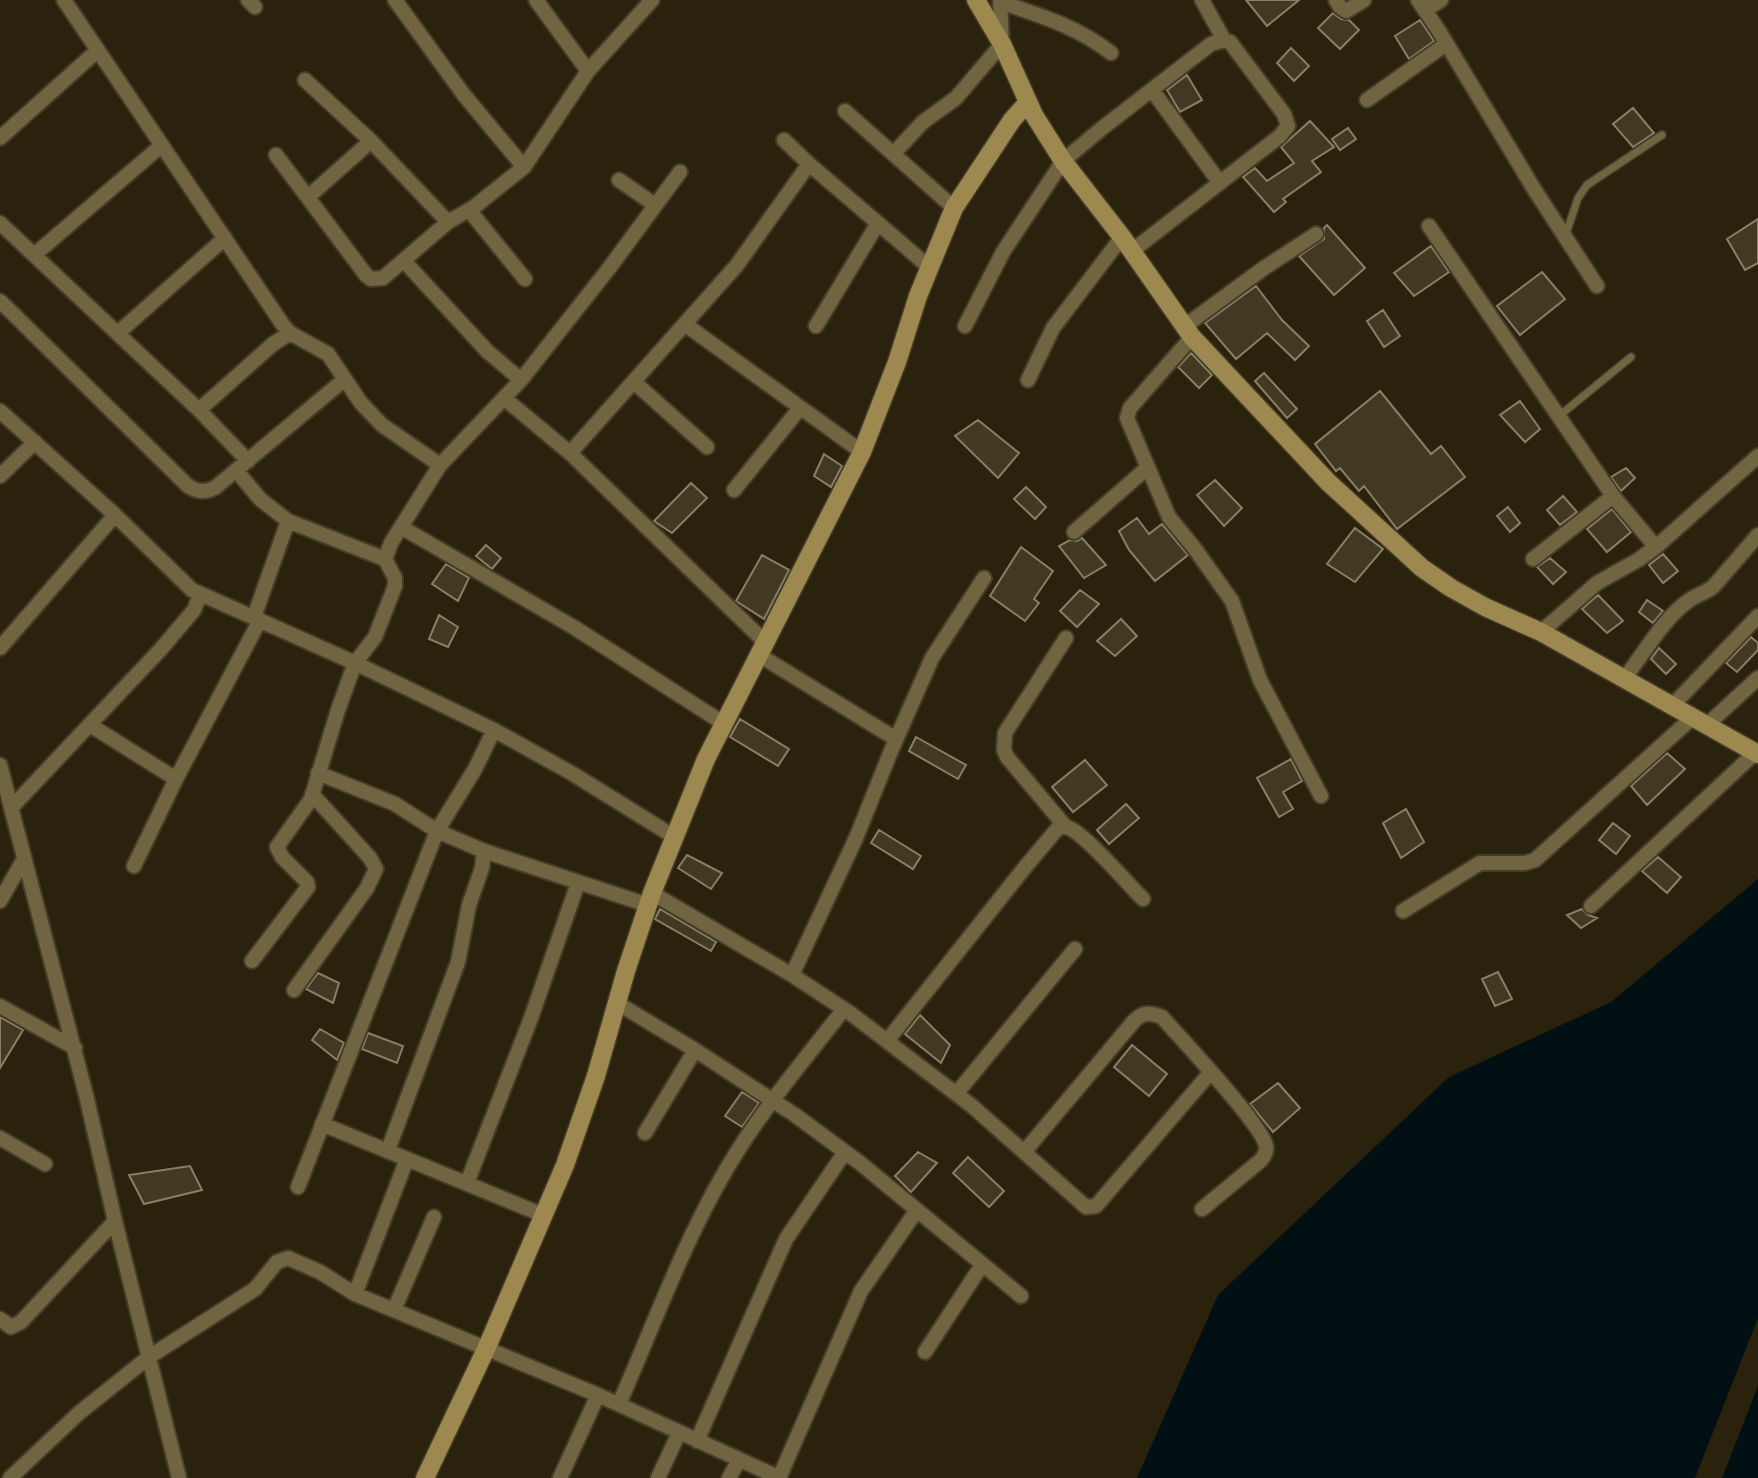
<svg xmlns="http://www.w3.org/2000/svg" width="1758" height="1478" font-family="Literata,serif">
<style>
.water{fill:#021014}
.building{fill:#423923;stroke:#887f66;stroke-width:2}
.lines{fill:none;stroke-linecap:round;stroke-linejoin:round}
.lane-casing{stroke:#443d28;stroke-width:10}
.street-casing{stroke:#443d28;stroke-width:18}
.secondary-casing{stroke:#443d28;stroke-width:21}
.lane{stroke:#716441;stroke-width:7}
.street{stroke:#716441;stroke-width:14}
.secondary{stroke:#9d894f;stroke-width:18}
</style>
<rect width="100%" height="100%" fill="#2a220c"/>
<!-- water -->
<path class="water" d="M1758,879V1318L1695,1478H1137L1218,1295L1449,1077L1611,1002Z
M1758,1386V1478H1722Z"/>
<!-- building -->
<path class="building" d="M1246,0H1299L1267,26Z
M1333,13L1341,19L1349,20L1359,30L1340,49L1318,28Z
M1420,20L1434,41L1409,59L1395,36Z
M1291,48L1309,66L1294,81L1277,63Z
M1187,75L1202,100L1180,112L1167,90Z
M1633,108L1654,133L1633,147L1613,124Z
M1310,121L1334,147L1312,161L1321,172L1283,199L1286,202L1274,212L1243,177L1255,168L1267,181L1294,163L1281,147Z
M1348,128L1356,139L1340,150L1332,139Z
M1758,219V263L1745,270L1727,239Z
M1327,225L1365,268L1334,295L1299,256L1324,239V228Z
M1431,246L1449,272L1414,296L1394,273Z
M1542,272L1565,299L1520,335L1497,306Z
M1256,286L1282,320L1309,346L1295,360L1267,333L1236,359L1205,323Z
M1383,310L1400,336L1384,347L1367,321Z
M1191,353L1212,375L1199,388L1178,367Z
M1264,373L1297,409L1287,418L1255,381Z
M1380,391L1431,454L1441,446L1465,477L1397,529L1364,486L1359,491L1340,468L1336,471L1315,444Z
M1520,401L1540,429L1525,442L1500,415Z
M978,420L1019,453L998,478L955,436Z
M824,454L842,466L831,487L814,476Z
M1626,468L1635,478L1621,491L1611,477Z
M1215,480L1242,508L1224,526L1197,495Z
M691,483L707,498L672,533L654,521Z
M1026,487L1046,507L1035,519L1014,499Z
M1563,496L1577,512L1560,525L1547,510Z
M1508,507L1520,523L1510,532L1497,516Z
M1612,509L1631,532L1607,552L1587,529Z
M1137,518L1149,534L1162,524L1188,555L1155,581L1129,550L1119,531Z
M1355,528L1383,549L1355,582L1327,564Z
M1082,538L1106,565L1084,578L1059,546L1070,540L1077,541Z
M486,545L501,558L492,569L476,556Z
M1021,547L1053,571L1034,599L1039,603L1025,621L990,596Z
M1663,554L1678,571L1663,583L1649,565Z
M762,555L789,570L764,619L736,601Z
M1550,558L1566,572L1553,584L1537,567Z
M446,564L469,578L458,601L432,584Z
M1080,590L1099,604L1077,627L1060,611Z
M1598,595L1623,621L1607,633L1582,609Z
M1647,600L1663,611L1653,623L1639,612Z
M439,615L458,627L448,647L429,639Z
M1121,619L1137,636L1115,656L1097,641Z
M1751,637L1758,643V650L1737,672L1726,663Z
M1659,648L1676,664L1666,674L1651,659Z
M740,719L789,749L778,766L730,737Z
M916,737L966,765L958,779L909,751Z
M1667,753L1685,769L1647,805L1631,786Z
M1291,759L1302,781L1283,792L1293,809L1279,817L1257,778Z
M1085,760L1107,785L1073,812L1052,787Z
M1126,804L1139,818L1109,844L1097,830Z
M1406,809L1424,842L1401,858L1383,823Z
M1613,823L1630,836L1616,854L1599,840Z
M879,830L921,856L913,869L871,843Z
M687,855L722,873L711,889L678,868Z
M1658,857L1681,877L1667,893L1642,871Z
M660,909L716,942L711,951L655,919Z
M1582,909L1588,915L1597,918L1581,928L1567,915Z
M1498,972L1512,999L1495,1006L1482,979Z
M318,973L339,983L333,1003L306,989Z
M920,1015L950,1045L941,1063L905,1034Z
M0,1017L23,1030L0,1068Z
M320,1029L344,1043L337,1060L312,1040Z
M368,1033L403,1046L397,1063L362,1049Z
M1132,1045L1167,1074L1149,1096L1114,1067Z
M1278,1083L1300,1108L1273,1132L1250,1104Z
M742,1092L759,1103L742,1127L725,1116Z
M918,1152L937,1163L911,1192L895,1176Z
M968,1157L1004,1191L989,1207L953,1173Z
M190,1166L202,1190L144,1204L129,1175Z"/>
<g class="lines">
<!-- lane casing -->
<g class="lane-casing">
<path id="lane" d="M1565,237L1578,198L1587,185L1662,135
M1559,416L1631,357"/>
</g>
<!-- street casing -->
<g class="street-casing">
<path id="street" d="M64,0L283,325L290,333L328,354L361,403L382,425L440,465
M248,0L255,7
M395,0L464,95L524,167
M536,0L588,71
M1202,0L1224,40
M1336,0L1340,7L1346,11L1364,0
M1418,0L1439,31L1534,189L1597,286
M1000,2C1039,15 1078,27 1111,53
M1425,10L1441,0
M305,80L371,141L308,197
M1152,90L1220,183
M1367,100L1446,44
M845,111L954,208
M0,138L98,50
M784,140L809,164L929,267
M371,141L448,222
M893,154L923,122L956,98L1002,44L1000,0
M276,155L366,275L371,279L383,278L448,222L474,207L524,167L588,71L652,0
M619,180L655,205
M469,210L525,279
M0,223L199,410L248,461
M1429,226L1613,496L1656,547
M34,255L162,145
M404,261L487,351L521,380
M0,301L188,486C198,492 205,493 216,487L345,379
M686,325L862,452
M816,326L878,223
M965,326L1003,252L1063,161L1101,129L1211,44L1224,40L1230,42L1284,114L1288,126L1280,136L1132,251
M1185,326L1264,268L1316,234
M118,333L225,238
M1192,337L1130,408L1127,418L1169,517L1195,549L1232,601L1260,680L1321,796
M1028,380L1053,328L1122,237
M634,382L707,447
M505,399L570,453L765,642
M199,410L273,344L290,333
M0,411L115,515L192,590L355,663L494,730L573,774L673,836
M570,453L737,265L809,164
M236,470L260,499L288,521L385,559
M0,476L35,442
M734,490L800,408
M401,527L575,628L723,723
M1074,532L1147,468
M1533,559L1613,496
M254,617L288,521
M1541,632L1597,583L1638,560L1656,547L1758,456
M0,648L115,515
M759,655L896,739
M1623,680C1644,654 1662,620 1688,601C1696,595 1705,593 1713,587L1758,535
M1672,706L1758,616
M90,725L176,779
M1707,725L1758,678
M0,765L86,1095L115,1221L179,1478
M318,773L395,804L437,831L484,851L648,905
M11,808L161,649L194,610L200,595
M1065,826L1007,757L1004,750L1005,733L1066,638
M134,866L176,779L260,620
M652,893L792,975L850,1013L972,1106L1086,1207L1096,1206L1210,1073
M0,901L24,859
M1591,906L1756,752
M1403,911L1480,863H1525L1535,860L1693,717
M252,961L308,887L307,882L282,857L277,847L311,799L338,710L355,663L375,637L395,586V578L385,559L391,543L440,465L521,380L610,267L680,172
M792,975L856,838L891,751L932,658L984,578
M294,990L367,888L376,869L370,858L312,794
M617,1003L695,1050L795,1115L860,1163L1021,1296
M0,1006L75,1048
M887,1041L1026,866L1058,828C1063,827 1064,826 1069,828C1085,834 1128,884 1143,899
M956,1094L1075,949
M322,1124L407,1159L355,1294
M645,1133L695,1050
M0,1138L45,1164
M388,1150L458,962L469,905L482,868L484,851
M1025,1151L1134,1021C1143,1012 1150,1012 1162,1017C1181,1039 1262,1124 1266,1146C1267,1153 1264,1157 1260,1161L1202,1209
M407,1159L543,1215
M467,1183L531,1018L578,883
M298,1187L437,831L475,769L494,730
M394,1310L434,1217
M0,1319L11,1327L21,1322L115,1221
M925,1352L982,1265
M619,1404C657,1318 689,1226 740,1147C771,1099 809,1054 844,1009
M697,1441L786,1239L845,1152
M10,1478L79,1413L149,1357L255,1289L277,1262L288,1258L320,1272L355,1294L598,1395L780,1478
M560,1478L598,1395
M658,1478L679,1433
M729,1478L739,1460
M779,1478L861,1291L917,1210"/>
</g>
<!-- secondary casing -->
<g class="secondary-casing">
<path id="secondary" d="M976,0L1002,44L1034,115L1063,161L1122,237L1192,337L1328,482L1422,568L1451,588L1485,607L1541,632L1758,754
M425,1478L487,1347L565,1165L596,1076L626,971L652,893L706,759L862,452L897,362L918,296L954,208L1012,120L1028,102"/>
</g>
<!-- lane -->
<use href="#lane" class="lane"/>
<!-- street -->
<use href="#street" class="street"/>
<!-- secondary -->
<use href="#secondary" class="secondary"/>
</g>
</svg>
